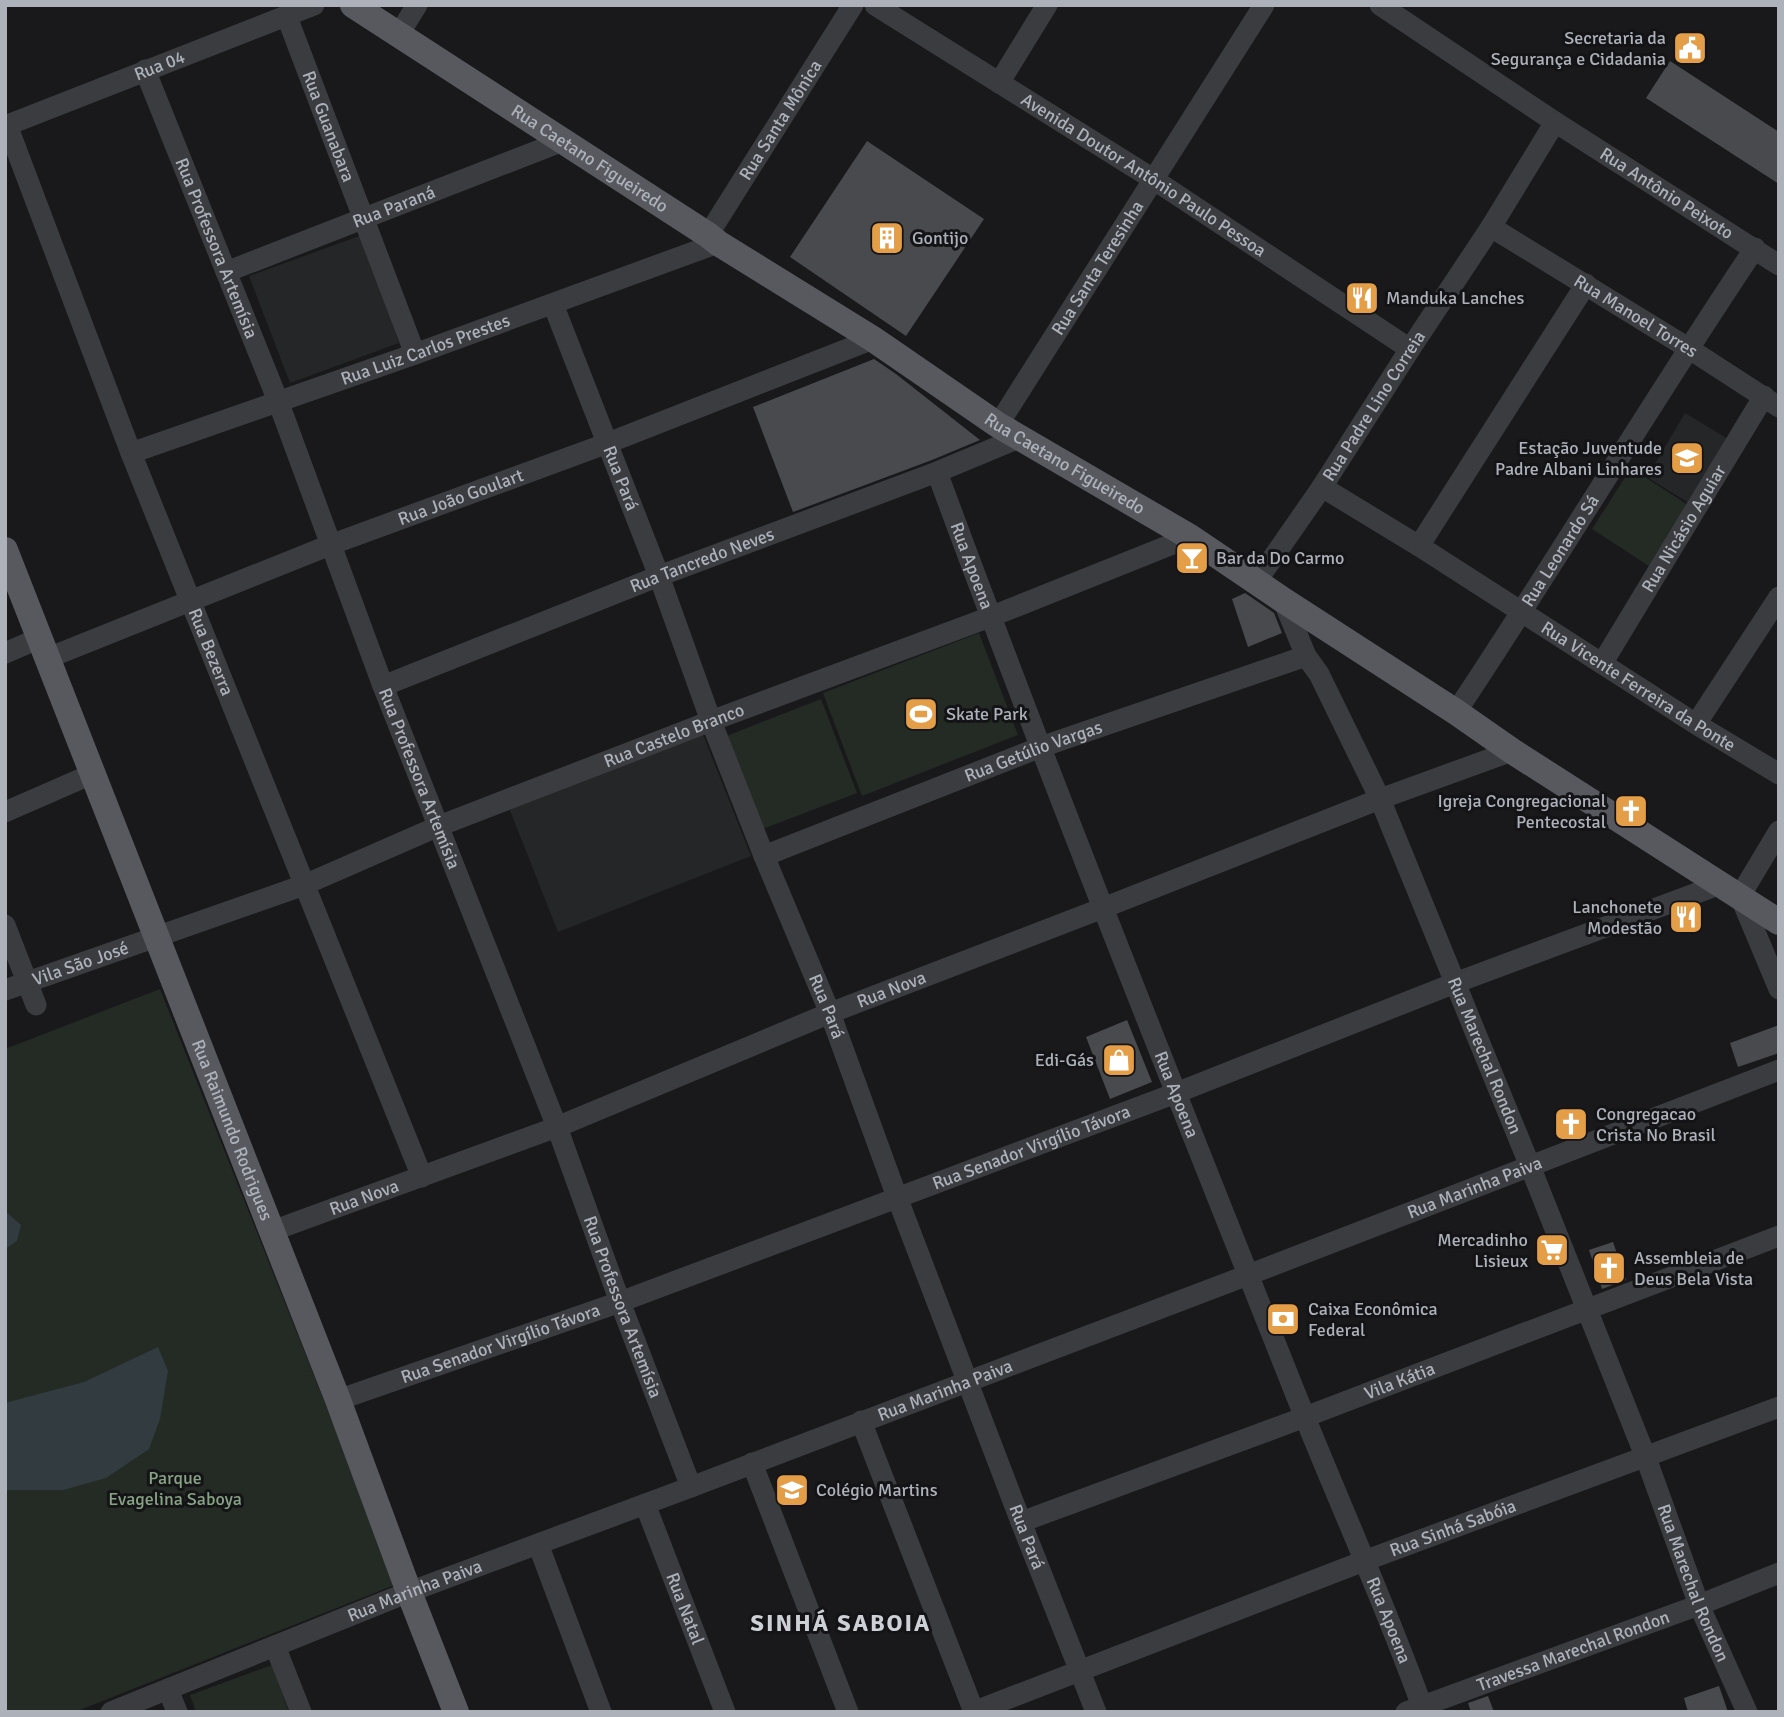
<svg xmlns="http://www.w3.org/2000/svg" width="1784" height="1717" font-family="Signika,sans-serif">
<style>
.built{fill:#252628}
.green{fill:#232b24}
.water{fill:#323c40}
.building{fill:#484a4e}
.lines{fill:none;stroke-linecap:round;stroke-linejoin:round}
.minor{stroke:#3a3c40;stroke-width:21}
.major{stroke:#57595f;stroke-width:26}
.labels{text-anchor:middle;dominant-baseline:central;stroke-width:6;stroke-linejoin:round;paint-order:stroke}
.poi-label{font-size:18px;fill:#adb2ba;stroke:#141416;text-anchor:start}
.street-label{font-size:18px;fill:#adb2ba;stroke:#141416}
.park-label{font-size:18px;fill:#87a385;stroke:#141416}
.district-label{font-size:24px;font-weight:bold;letter-spacing:2px;fill:#cdd1d6;stroke:#141416}
</style>
<rect width="100%" height="100%" fill="#19191b"/>
<!-- built -->
<path class="built" d="M362,235L399,343L290,383L249,276Z
M1685,413L1728,439L1689,503L1647,477Z
M702,732L751,856L558,932L509,808Z"/>
<!-- green -->
<path class="green" d="M1631,468L1691,507L1652,568L1592,529Z
M979,633L1018,735L862,796L823,693Z
M821,699L857,793L760,830L724,737Z
M160,989L397,1584L75,1712H5V1049Z
M272,1665L289,1712H196L190,1695Z"/>
<!-- water -->
<path class="water" d="M5,1211L21,1225L17,1241L5,1249Z
M158,1347L168,1371L160,1419L149,1449L106,1478L63,1490H5V1403L84,1382Z"/>
<!-- building -->
<path class="building" d="M1670,61L1779,132V184L1646,98Z
M867,141L984,219L906,336L790,257Z
M874,359L896,374L980,440L932,460L793,512L753,407Z
M1245,593L1274,613L1282,633L1248,647L1232,599Z
M1127,1020L1152,1082L1110,1099L1086,1037Z
M1779,1025V1053L1738,1067L1730,1043Z
M1613,1242L1626,1280L1602,1289L1589,1250Z
M1719,1686L1728,1712H1688L1684,1698Z
M1488,1696L1494,1712H1471L1468,1703Z"/>
<g class="lines">
<!-- minor -->
<g class="minor">
<path id="s1" d="M875,5L1153,179L1410,349"/>
<path id="s2" d="M1380,5L1555,122L1779,265"/>
<path id="s3" d="M287,17L415,354"/>
<path d="M399,34L417,5"/>
<path id="s4" d="M145,70L278,401L383,686L557,1127L620,1302L691,1487"/>
<path d="M999,83L1047,5"/>
<path id="s5" d="M7,125L131,453L422,1177"/>
<path id="s6" d="M5,126L314,5"/>
<path id="s7" d="M1491,227L1688,348L1779,407"/>
<path id="s8" d="M708,235L853,5"/>
<path id="s9" d="M226,272L563,141"/>
<path id="s10" d="M553,304L659,576L711,721L764,856L830,1013L897,1197L1021,1522L1096,1712"/>
<path id="s11" d="M998,425L1264,5"/>
<path id="s12" d="M131,453L415,354L718,243"/>
<path id="s13" d="M937,472C1051,782 1174,1088 1296,1395C1338,1501 1386,1605 1424,1712"/>
<path id="s14" d="M1322,487L1419,546L1696,724L1779,774"/>
<path d="M1419,546L1586,284"/>
<path id="s15" d="M1256,582L1322,487L1410,349L1491,227L1555,122"/>
<path id="s16" d="M1283,600L1306,656L1319,674L1380,799L1530,1166L1646,1458L1699,1605L1747,1712"/>
<path d="M5,653L40,638"/>
<path id="s17" d="M48,658L330,545L608,443L873,339"/>
<path id="s18" d="M1603,662L1764,396"/>
<path id="s19" d="M383,686L659,576L937,472L1021,437"/>
<path id="s20" d="M1456,712C1558,559 1652,401 1755,248"/>
<path d="M1696,724L1779,597"/>
<path d="M5,812L92,774"/>
<path d="M1779,831L1740,896L1779,989"/>
<path id="s21" d="M764,856L1041,747L1306,656"/>
<path d="M5,925L36,1005"/>
<path id="s22" d="M5,990L304,885L439,826L711,721L990,617L1190,537"/>
<path id="s23" d="M272,1231L557,1127L830,1013L1103,908L1380,799L1512,751"/>
<path id="s24" d="M338,1400L620,1302L1176,1093L1455,983L1721,884"/>
<path d="M861,1421L974,1712"/>
<path d="M752,1463L848,1712"/>
<path id="s25" d="M645,1504L725,1712"/>
<path id="s26" d="M1021,1522L1305,1417L1779,1236"/>
<path d="M538,1544L601,1712"/>
<path d="M275,1646L301,1712"/>
<path d="M168,1689L177,1712"/>
<path id="s27" d="M111,1712L409,1592L691,1487L1248,1275L1779,1070"/>
<path id="s28" d="M973,1712L1364,1561L1779,1407"/>
<path id="s29" d="M1406,1712L1699,1605L1779,1573"/>
</g>
<!-- major -->
<g class="major">
<path id="s30" d="M353,5L708,235L718,243L873,339L998,425L1190,537L1283,600L1456,712L1512,751L1779,922"/>
<path id="s31" d="M5,550L338,1400L409,1592L456,1712"/>
</g>
</g>
<!-- icons -->
<defs>
<g id="civic-square" transform="scale(1.75)"><rect x="-9" y="-9" width="18" height="18" rx="4" fill="#e49e48" stroke="#141416"/><path d="M-.6-6.5H3V-4.5H.6V-3L4-1V1h2V6H-6V1h2V-1L-.6-3ZM-1.2 2.5V6h2.4V2.5Z" fill="#fff"/></g>
<g id="building-square" transform="scale(1.75)"><rect x="-9" y="-9" width="18" height="18" rx="4" fill="#e49e48" stroke="#141416"/><path d="M-4-6H4V6H1V3H-1V6H-4ZM-2.5-4.3h1.7v1.8h-1.7ZM.8-4.3h1.7v1.8H.8ZM-2.5-1h1.7V.8h-1.7ZM.8-1h1.7V.8H.8Z" fill="#fff"/></g>
<g id="restaurant-square" transform="scale(1.75)"><rect x="-9" y="-9" width="18" height="18" rx="4" fill="#e49e48" stroke="#141416"/><path d="M-5-6h1v4h1v-4h1v4h1v-4h1v5L-1.5 .5V6h-2V.5L-5-1ZM5-6V6H3V1.5H1.5Q1.5-4 5-6Z" fill="#fff"/></g>
<g id="school-square" transform="scale(1.75)"><rect x="-9" y="-9" width="18" height="18" rx="4" fill="#e49e48" stroke="#141416"/><path d="M0-5L7-2L0 1L-7-2ZM-4 1L0 2.5L4 1V4Q0 6-4 4Z" fill="#fff"/></g>
<g id="bar-square" transform="scale(1.75)"><rect x="-9" y="-9" width="18" height="18" rx="4" fill="#e49e48" stroke="#141416"/><path d="M-6-5H6L.8 .8V4.5H3.5V6h-7V4.5H-.8V.8Z" fill="#fff"/></g>
<g id="stadium-square" transform="scale(1.75)"><rect x="-9" y="-9" width="18" height="18" rx="4" fill="#e49e48" stroke="#141416"/><path d="M0-5a6.5 5 0 1 0 0 10a6.5 5 0 1 0 0-10ZM-3.5-1.8h7v3.6h-7Z" fill="#fff"/></g>
<g id="church-square" transform="scale(1.75)"><rect x="-9" y="-9" width="18" height="18" rx="4" fill="#e49e48" stroke="#141416"/><path d="M-1.2-6h2.4v3.5h3.3v2.4h-3.3V6h-2.4V-.1h-3.3v-2.4h3.3Z" fill="#fff"/></g>
<g id="shop-square" transform="scale(1.75)"><rect x="-9" y="-9" width="18" height="18" rx="4" fill="#e49e48" stroke="#141416"/><path d="M-5-2.5h2.3a2.7 3.5 0 0 1 5.4 0H5L5.5 6h-11ZM-1.5-2.5h3a1.5 2.3 0 0 0-3 0Z" fill="#fff"/></g>
<g id="supermarket-square" transform="scale(1.75)"><rect x="-9" y="-9" width="18" height="18" rx="4" fill="#e49e48" stroke="#141416"/><path d="M-6-5.5h2.5l.6 2H6L4.5 2H-2.5L-4.4-4H-6ZM-1.5 3.2a1.3 1.3 0 1 0 .1 0ZM3 3.2a1.3 1.3 0 1 0 .1 0Z" fill="#fff"/></g>
<g id="bank-square" transform="scale(1.75)"><rect x="-9" y="-9" width="18" height="18" rx="4" fill="#e49e48" stroke="#141416"/><path d="M-6-4H6V4H-6ZM0-2.3a2.3 2.3 0 1 0 0 4.6a2.3 2.3 0 1 0 0-4.6Z" fill="#fff"/></g>
</defs>
<g fill-rule="evenodd">
<use href="#civic-square" x="1690" y="48"/>
<use href="#building-square" x="887" y="238"/>
<use href="#restaurant-square" x="1362" y="298"/>
<use href="#school-square" x="1687" y="458"/>
<use href="#bar-square" x="1192" y="558"/>
<use href="#stadium-square" x="921" y="714"/>
<use href="#church-square" x="1631" y="811"/>
<use href="#restaurant-square" x="1686" y="917"/>
<use href="#shop-square" x="1119" y="1060"/>
<use href="#church-square" x="1571" y="1124"/>
<use href="#supermarket-square" x="1552" y="1250"/>
<use href="#church-square" x="1609" y="1268"/>
<use href="#bank-square" x="1283" y="1319"/>
<use href="#school-square" x="792" y="1490"/>
</g>
<g class="labels">
<!-- poi labels -->
<g class="poi-label">
<text x="1666" y="38" text-anchor="end">Secretaria da<tspan x="1666" dy="21">Segurança e Cidadania</tspan></text>
<text x="912" y="238">Gontijo</text>
<text x="1386" y="298">Manduka Lanches</text>
<text x="1662" y="448" text-anchor="end">Estação Juventude<tspan x="1662" dy="21">Padre Albani Linhares</tspan></text>
<text x="1216" y="558">Bar da Do Carmo</text>
<text x="946" y="714">Skate Park</text>
<text x="1606" y="801" text-anchor="end">Igreja Congregacional<tspan x="1606" dy="21">Pentecostal</tspan></text>
<text x="1662" y="907" text-anchor="end">Lanchonete<tspan x="1662" dy="21">Modestão</tspan></text>
<text x="1094" y="1060" text-anchor="end">Edi-Gás</text>
<text x="1596" y="1114">Congregacao<tspan x="1596" dy="21">Crista No Brasil</tspan></text>
<text x="1528" y="1240" text-anchor="end">Mercadinho<tspan x="1528" dy="21">Lisieux</tspan></text>
<text x="1634" y="1258">Assembleia de<tspan x="1634" dy="21">Deus Bela Vista</tspan></text>
<text x="1308" y="1309">Caixa Econômica<tspan x="1308" dy="21">Federal</tspan></text>
<text x="816" y="1490">Colégio Martins</text>
</g>
<!-- street labels -->
<g class="street-label">
<text stroke="none"><textPath href="#s6" startOffset="166">Rua 04</textPath></text>
<text stroke="none"><textPath href="#s8" startOffset="136">Rua Santa Mônica</textPath></text>
<text stroke="none"><textPath href="#s3" startOffset="117">Rua Guanabara</textPath></text>
<text stroke="none"><textPath href="#s30" startOffset="282">Rua Caetano Figueiredo</textPath></text>
<text stroke="none"><textPath href="#s1" startOffset="318">Avenida Doutor Antônio Paulo Pessoa</textPath></text>
<text stroke="none"><textPath href="#s2" startOffset="343">Rua Antônio Peixoto</textPath></text>
<text stroke="none"><textPath href="#s9" startOffset="180">Rua Paraná</textPath></text>
<text stroke="none"><textPath href="#s4" startOffset="192">Rua Professora Artemísia</textPath></text>
<text stroke="none"><textPath href="#s11" startOffset="186">Rua Santa Teresinha</textPath></text>
<text stroke="none"><textPath href="#s7" startOffset="170">Rua Manoel Torres</textPath></text>
<text stroke="none"><textPath href="#s12" startOffset="312">Rua Luiz Carlos Prestes</textPath></text>
<text stroke="none"><textPath href="#s15" startOffset="212">Rua Padre Lino Correia</textPath></text>
<text stroke="none"><textPath href="#s30" startOffset="847">Rua Caetano Figueiredo</textPath></text>
<text stroke="none"><textPath href="#s10" startOffset="187">Rua Pará</textPath></text>
<text stroke="none"><textPath href="#s17" startOffset="443">Rua João Goulart</textPath></text>
<text stroke="none"><textPath href="#s18" startOffset="156">Rua Nicásio Aguiar</textPath></text>
<text stroke="none"><textPath href="#s20" startOffset="192">Rua Leonardo Sá</textPath></text>
<text stroke="none"><textPath href="#s19" startOffset="343">Rua Tancredo Neves</textPath></text>
<text stroke="none"><textPath href="#s13" startOffset="100">Rua Apoena</textPath></text>
<text stroke="none"><textPath href="#s5" startOffset="565">Rua Bezerra</textPath></text>
<text stroke="none"><textPath href="#s14" startOffset="374">Rua Vicente Ferreira da Ponte</textPath></text>
<text stroke="none"><textPath href="#s22" startOffset="716">Rua Castelo Branco</textPath></text>
<text stroke="none"><textPath href="#s21" startOffset="289">Rua Getúlio Vargas</textPath></text>
<text stroke="none"><textPath href="#s4" startOffset="760">Rua Professora Artemísia</textPath></text>
<text stroke="none"><textPath href="#s22" startOffset="80">Vila São José</textPath></text>
<text stroke="none"><textPath href="#s23" startOffset="665">Rua Nova</textPath></text>
<text stroke="none"><textPath href="#s10" startOffset="754">Rua Pará</textPath></text>
<text stroke="none"><textPath href="#s16" startOffset="499">Rua Marechal Rondon</textPath></text>
<text stroke="none"><textPath href="#s13" startOffset="667">Rua Apoena</textPath></text>
<text stroke="none"><textPath href="#s31" startOffset="623">Rua Raimundo Rodrigues</textPath></text>
<text stroke="none"><textPath href="#s24" startOffset="738">Rua Senador Virgílio Távora</textPath></text>
<text stroke="none"><textPath href="#s27" startOffset="1461">Rua Marinha Paiva</textPath></text>
<text stroke="none"><textPath href="#s23" startOffset="98">Rua Nova</textPath></text>
<text stroke="none"><textPath href="#s4" startOffset="1326">Rua Professora Artemísia</textPath></text>
<text stroke="none"><textPath href="#s24" startOffset="172">Rua Senador Virgílio Távora</textPath></text>
<text stroke="none"><textPath href="#s26" startOffset="404">Vila Kátia</textPath></text>
<text stroke="none"><textPath href="#s27" startOffset="894">Rua Marinha Paiva</textPath></text>
<text stroke="none"><textPath href="#s28" startOffset="514">Rua Sinhá Sabóia</textPath></text>
<text stroke="none"><textPath href="#s10" startOffset="1321">Rua Pará</textPath></text>
<text stroke="none"><textPath href="#s16" startOffset="1066">Rua Marechal Rondon</textPath></text>
<text stroke="none"><textPath href="#s27" startOffset="327">Rua Marinha Paiva</textPath></text>
<text stroke="none"><textPath href="#s25" startOffset="112">Rua Natal</textPath></text>
<text stroke="none"><textPath href="#s13" startOffset="1234">Rua Apoena</textPath></text>
<text stroke="none"><textPath href="#s29" startOffset="178">Travessa Marechal Rondon</textPath></text>
</g>
<!-- park labels -->
<g class="park-label">
<text x="175" y="1478">Parque<tspan x="175" dy="21">Evagelina Saboya</tspan></text>
</g>
<!-- district labels -->
<g class="district-label">
<text x="841" y="1623">SINHÁ SABOIA</text>
</g>
</g>
<!-- border -->
<rect width="1784" height="1717" fill="none" stroke="#adb2ba" stroke-width="14"/>
</svg>
